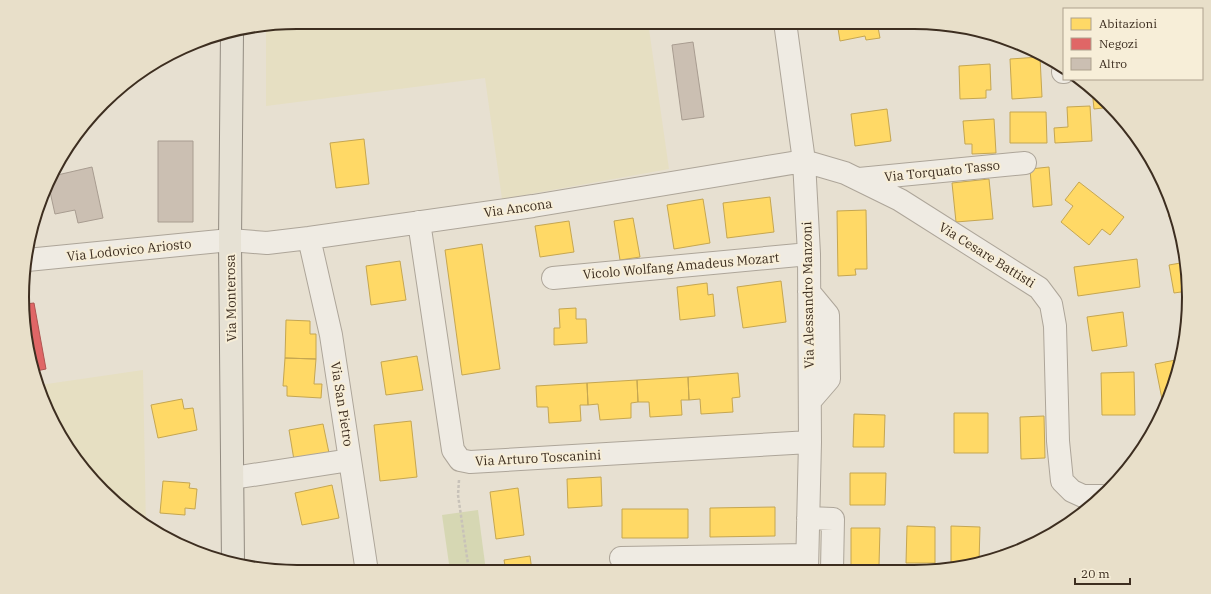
<svg xmlns="http://www.w3.org/2000/svg" width="1211" height="594" font-family="'IBM Plex Serif',serif">
<style>
.farmland{fill:#e6dfc2}
.green{fill:#d6d7b3}
.homes{fill:#ffd966;stroke:#c5a651}
.shops{fill:#e06666;stroke:#af5551}
.building{fill:#cbbfb2;stroke:#a89c90}
.lines{fill:none;stroke-linecap:round;stroke-linejoin:round}
.minor-casing{stroke:#ada599;stroke-width:24}
.major-casing{stroke:#928b80;stroke-width:24}
.path{stroke:#c8c2b9;stroke-width:2.5;stroke-dasharray:3 2;stroke-linecap:butt}
.minor{stroke:#efebe3;stroke-width:22}
.major{stroke:#e6e1d4;stroke-width:22}
.labels{text-anchor:middle;dominant-baseline:central;stroke-width:4;stroke-linejoin:round;paint-order:stroke}
.street-label{font-size:13px;fill:#3d2e20;stroke:#f7eed8}
.rim{fill:none;stroke:#3d2e20;stroke-width:2}
</style>
<rect width="100%" height="100%" fill="#e7e0d1"/>
<!-- farmland -->
<path class="farmland" d="M297,22H648L669,169L502,199L485,78L266,106V27Z
M143,370L146,527L103,492L50,419L40,385Z"/>
<!-- green -->
<path class="green" d="M478,510L486,571H450L442,515Z"/>
<!-- homes -->
<path class="homes" d="M837,22H877L880,38L866,40L865,36L840,41Z
M1040,57L1042,97L1012,99L1010,59Z
M990,64L991,90H986V98L960,99L959,66Z
M1092,89L1109,103L1112,107L1094,109Z
M1090,106L1092,141L1055,143L1054,128L1068,127L1067,107Z
M887,109L891,141L855,146L851,114Z
M1010,112H1046L1047,143H1010Z
M994,119L996,153L972,154V144H965L963,121Z
M364,139L369,184L336,188L330,143Z
M1049,167L1052,205L1033,207L1030,169Z
M989,179L993,219L956,222L952,183Z
M1079,182L1124,217L1110,235L1102,229L1089,245L1061,222L1073,206L1065,200Z
M1166,195H1169L1176,216L1169,217Z
M770,197L774,232L727,238L723,203Z
M703,199L710,243L674,249L667,205Z
M866,210L867,269H855L856,275L838,276L837,211Z
M633,218L640,257L620,260L614,221Z
M569,221L574,252L540,257L535,226Z
M482,244L500,369L462,375L445,250Z
M1137,259L1140,287L1078,296L1074,267Z
M400,261L406,300L371,305L366,266Z
M1186,262L1188,291L1174,293L1169,265Z
M781,281L786,322L743,328L737,287Z
M707,283L708,295L713,294L715,316L680,320L677,287Z
M576,308V319H586L587,343L554,345V328H560L559,309Z
M1123,312L1127,346L1092,351L1087,317Z
M286,320L310,321V334H316V359L285,358Z
M417,356L423,390L386,395L381,362Z
M285,358L316,359L314,384H322L321,398L287,396V386H283Z
M1181,359L1168,402L1164,409L1155,364Z
M1134,372L1135,415H1102L1101,373Z
M738,373L740,397L732,398L733,412L701,414L700,399L689,400L688,377Z
M688,377L689,400H681L682,415L650,417L649,402H638L637,380Z
M637,380L638,402L631,403V418L600,420L598,404L588,405L587,383Z
M587,383L588,405H580L581,421L549,423L548,407H537L536,386Z
M182,399L184,409L193,408L197,430L158,438L151,405Z
M954,413H988V453H954Z
M854,414L885,415L884,447H853Z
M1044,416L1045,458L1021,459L1020,417Z
M411,421L417,477L380,481L374,425Z
M323,424L329,453L294,460L289,430Z
M850,473H886L885,505H850Z
M601,477L602,506L568,508L567,479Z
M163,481L190,483L189,488L197,489L195,509L185,508V515L160,513Z
M332,485L339,518L302,525L295,493Z
M518,488L524,535L496,539L490,492Z
M775,507V536L710,537V508Z
M622,509H688V538H622Z
M907,526L935,527V563H906Z
M951,526L980,527L979,562L974,563H951Z
M851,528H880L879,565H851Z
M1000,550H1021L1000,556Z
M530,556L532,571H506L504,560Z"/>
<!-- shops -->
<path class="shops" d="M34,303L46,369L36,371L24,333L25,304Z"/>
<!-- building -->
<path class="building" d="M693,42L704,117L682,120L672,45Z
M158,141H193V222H158Z
M92,167L103,218L78,223L75,210L55,214L49,187L53,176Z"/>
<g class="lines">
<!-- minor casing -->
<g class="minor-casing">
<path id="minor" d="M785,22L804,161L809,254L810,442L807,570
M1063,72H1064
M859,179L1025,163
M419,222L453,450L460,460L470,462L810,442
M309,238L331,335L367,572
M27,260L230,240L267,243L309,238L533,206L804,161L845,173L900,200L1039,288L1051,304L1055,326L1058,441L1062,481L1072,491L1083,496H1101
M553,278L809,254
M809,292L828,315L829,379L810,401
M233,478L350,460
M808,518L833,519L832,570
M621,558L807,555"/>
</g>
<!-- major casing -->
<g class="major-casing">
<path id="major" d="M232,33L230,240L233,564"/>
</g>
<!-- path -->
<path class="path" d="M459,480L458,495L469,571"/>
<!-- minor -->
<use href="#minor" class="minor"/>
<!-- major -->
<use href="#major" class="major"/>
</g>
<g class="labels">
<!-- street labels -->
<g class="street-label">
<text transform="translate(942 171) rotate(-6)">Via Torquato Tasso</text>
<text transform="translate(518 208) rotate(-8)">Via Ancona</text>
<text transform="translate(129 250) rotate(-6)">Via Lodovico Ariosto</text>
<text transform="translate(987 255) rotate(32)">Via Cesare Battisti</text>
<text transform="translate(681 266) rotate(-5)">Vicolo Wolfang Amadeus Mozart</text>
<text transform="translate(808 295) rotate(-91)">Via Alessandro Manzoni</text>
<text transform="translate(231 298) rotate(-91)">Via Monterosa</text>
<text transform="translate(342 404) rotate(81)">Via San Pietro</text>
<text transform="translate(538 458) rotate(-3)">Via Arturo Toscanini</text>
</g>
</g>
<!-- crop -->
<path d="M0 0H1211V594H0ZM297 29H914A268 268 0 0 1 1182 297V297A268 268 0 0 1 914 565H297A268 268 0 0 1 29 297V297A268 268 0 0 1 297 29Z" fill="#e8dfc9" fill-rule="evenodd"/>
<path class="rim" d="M297 29H914A268 268 0 0 1 1182 297V297A268 268 0 0 1 914 565H297A268 268 0 0 1 29 297V297A268 268 0 0 1 297 29Z"/>
<!-- legend -->
<rect x="1063" y="8" width="140" height="72" fill="#f7eed8" stroke="#ada18e"/>
<rect x="1071" y="18" width="20" height="12" fill="#ffd966" stroke="#ada18e"/>
<text x="1099" y="28" font-size="12" fill="#3d2e20">Abitazioni</text>
<rect x="1071" y="38" width="20" height="12" fill="#e06666" stroke="#ada18e"/>
<text x="1099" y="48" font-size="12" fill="#3d2e20">Negozi</text>
<rect x="1071" y="58" width="20" height="12" fill="#cbbfb2" stroke="#ada18e"/>
<text x="1099" y="68" font-size="12" fill="#3d2e20">Altro</text>
<!-- scale -->
<path d="M1075 578v6h55v-6" fill="none" stroke="#3d2e20" stroke-width="2"/>
<text x="1081" y="578" font-size="12" fill="#3d2e20" stroke="#f7eed8" stroke-width="3" paint-order="stroke">20 m</text>
</svg>
